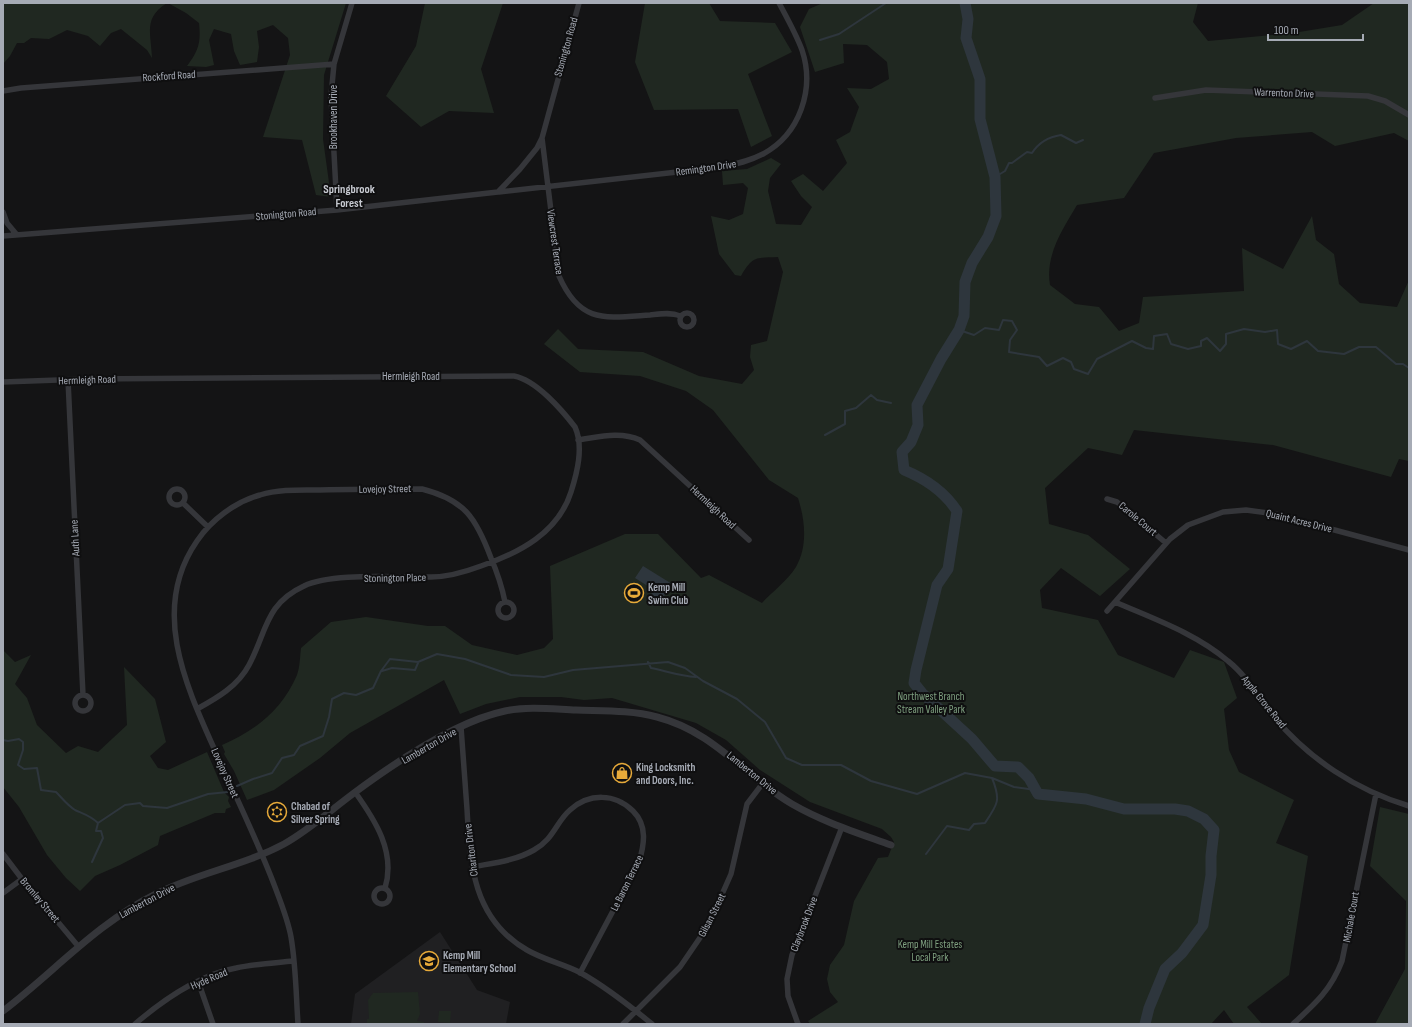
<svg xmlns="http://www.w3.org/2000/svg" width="1412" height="1027" font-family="'Sofia Sans Condensed',sans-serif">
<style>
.built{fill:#202022}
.green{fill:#202821}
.water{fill:#2e363d}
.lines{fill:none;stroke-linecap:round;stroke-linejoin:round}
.stream{stroke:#2e363d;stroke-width:2}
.river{stroke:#2e363d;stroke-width:11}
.minor{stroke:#35363a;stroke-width:5.5}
.tertiary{stroke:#35363a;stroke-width:7}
.labels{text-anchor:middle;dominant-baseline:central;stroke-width:4;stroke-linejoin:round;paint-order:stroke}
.street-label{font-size:11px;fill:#a6abb5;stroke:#0f0f10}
.poi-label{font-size:11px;font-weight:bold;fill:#a6abb5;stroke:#0f0f10;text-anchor:start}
.park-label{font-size:11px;fill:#7e9f7f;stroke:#0f0f10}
.neighbourhood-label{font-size:12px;font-weight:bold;fill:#c7cad1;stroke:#0f0f10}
</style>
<rect width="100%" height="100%" fill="#141415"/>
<!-- built -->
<path class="built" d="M440,932L477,990L510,1002L506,1024H351L355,994Z"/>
<!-- green -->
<path class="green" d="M3,3H167C143,18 151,33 152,58L147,50L121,29L111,33L100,46L88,36L67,30L49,39L31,38L24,43H17L10,56L3,64Z
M168,3H346L324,75L323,139L331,197L316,195L302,140L263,137L290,55L288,38L273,25L257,31L259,47L257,62L240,65L234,51L231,34L214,29L209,40L214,65L206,67L187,66C199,50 201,42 199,23L186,13Z
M425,3H503L481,69L494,113L449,111L421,127L386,96L416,46Z
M645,3H709L720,21L775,23L792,52L748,74L772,136L751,147L738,109L654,110L635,62Z
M823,3H1198L1193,22L1208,41L1293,33L1342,25L1374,3H1409V141L1394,133L1335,146L1312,132L1236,138L1154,153L1124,198L1077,205C1062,230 1045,256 1050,285L1075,304L1099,307L1119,331L1139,323L1143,297L1244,291L1242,248L1283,269L1312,216L1316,240L1334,254L1339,284L1360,303L1397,307L1409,280V461L1399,459L1391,477L1273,445L1134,430L1122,455L1088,448L1045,488L1049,524L1088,535L1130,569L1100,596L1061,568L1040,590L1042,608L1098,620L1118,655L1174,678L1190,650L1224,662L1237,698L1224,709L1229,750L1239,772L1294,800L1276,843L1308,856L1289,975L1247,1007L1262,1024H1234L1224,1010L1211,1024H810L808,1021L838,1002L830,992L827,979L830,965L844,945L854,901L878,858L888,857L894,842L891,837L882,829L810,802L760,770L726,740L696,723L612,698L584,700L561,697H520L486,704L460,714L444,680L350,733L320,758L274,790L247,800L234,771L224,754L225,752L222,745C256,730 282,710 297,675C300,667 300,656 301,648L331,622L366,617L428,626H445L472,645L517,655L544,648L553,639L550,566L625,534H658L701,578L709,575L762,603C771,593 789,579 796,567C808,546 805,520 798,498L769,480L713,410L686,391L640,376L580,372L544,344L558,329L578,349L643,352L699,376L742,384L754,370L750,357L751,345L767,341L783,272L778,257C755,258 753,256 741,276L735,275L719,254L711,216L729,220L743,214L748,188L743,183L723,185L722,171L747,169L771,158L781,164L770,178L768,191L776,224L801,225L812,207L801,196L791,181L803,174L823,191L847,163L836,140L850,132L859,107L847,88L871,89L889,79L887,62L867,45L843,44L844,63L815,72L800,27L809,9Z
M3,650L15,662L31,655L15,684L27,698L37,725L66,753L78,746L98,752L127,725L124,667L155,699L166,742L150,756L158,768L168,770L207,752L224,792L229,797L228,801L231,807L226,809L225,813H215L160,836L158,845L120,865L95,876L80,891L66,878L47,855L19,807L3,787Z
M1380,807L1409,814V1024H1375L1405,969L1406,901L1370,866Z
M418,992L420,1014L417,1021L424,1022V1024H367V1019H369L368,1000L373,993Z
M439,1011H451L450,1023L438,1022Z"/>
<!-- water -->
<path class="water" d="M643,566L672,584L659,604L649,598L654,590L635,578Z"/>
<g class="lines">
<!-- stream -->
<path class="stream" d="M820,40L839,34L886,3
M995,177L1005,171L1009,163H1012L1027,152L1032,153C1039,142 1048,137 1061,135L1076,143L1083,140
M959,330L974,335L985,328L999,330L1003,320L1012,321L1017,330L1010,340L1009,352L1039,357L1047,366L1063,358L1071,362L1074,369L1088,374L1097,359L1132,341L1146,348L1153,349L1154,336L1167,334L1171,344L1188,349L1201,346V341L1207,338L1220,351L1226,344V334L1244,329L1265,332L1277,330L1278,344L1291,349L1307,341L1318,351L1344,354L1359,347H1376L1396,364H1403L1409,368
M825,435L845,424V411L856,408L871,395L877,400L891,403
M648,662L651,668C666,671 680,676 696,677
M382,671L392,668L415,670L418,663
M3,740L8,741L19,739L23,742V750L18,765L24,769L37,768L41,790L56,792C62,798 67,805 75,810C84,814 91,816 98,823L125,805L140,803L143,806L167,808L208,794L228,792
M237,786L253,779L272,773L282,758L294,755L300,746L323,736L329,717L332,699L344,693L356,695L373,688L381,671L390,659L418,662L437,654L465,659L511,675L544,677L573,670L668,662L685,668L703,681L737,699L765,722L786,758L802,765H841L871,781L917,794L965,773L992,778L1014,787L1036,790
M926,854L947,826L969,830L974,824L985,823C998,804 1001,800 992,778
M92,862L103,838L101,831H96L98,823"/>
<!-- river -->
<path class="river" d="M965,3L968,19L966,38L980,79V119L995,177L996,216L988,237L972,263L965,282L964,316L959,330L941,359L917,405L918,425L911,442L902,452L904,470C926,479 944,491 957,511L948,569L937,585L916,670L914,683L922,693L972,739L995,766L1018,767L1029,778L1038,794L1086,799L1124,809H1175L1188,811L1204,819L1214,830L1211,856V875L1203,925L1182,953L1165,969L1149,1008L1145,1024"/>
<!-- minor -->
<path class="minor" d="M579,3L542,138L559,276C580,324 605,318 650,315C660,314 671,312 680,316
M3,91L21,88L334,64
M1155,98L1206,90L1368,96L1385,101L1409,115
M499,192L722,167C736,164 750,161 763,154C800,134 815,89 802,50C796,34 787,18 779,3
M337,210L331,96L334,64L352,3
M3,212L7,223L17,235
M3,236L337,210L498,192L520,169L537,148L542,138
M680 320a7 7 0 1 1 14 0a7 7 0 1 1-14 0Z
M68,380L83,695
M3,382L86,379L514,376C536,380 562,410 575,427C584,447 577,473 571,492C558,533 519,553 481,566C465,572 448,577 431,577C398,578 332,572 304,586C265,604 267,631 249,665C238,686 217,698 197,709
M578,440C599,437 620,431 640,440L749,540
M169 497a8 8 0 1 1 16 0a8 8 0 1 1-16 0Z
M1107,499L1117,502L1166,543
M183,503L208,527
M498 610a8 8 0 1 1 16 0a8 8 0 1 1-16 0Z
M1115,602C1154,619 1195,633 1228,661C1247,676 1259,698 1274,717C1309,759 1356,790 1409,806
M1107,611L1170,539L1188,525L1223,512L1246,510L1275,514L1409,550
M75 703a8 8 0 1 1 16 0a8 8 0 1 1-16 0Z
M461,727C463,755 465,782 467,809C470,865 473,919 527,950C544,960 564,964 581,973C606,987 630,1006 652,1024
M355,792C375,820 396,852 385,888
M3,854L22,879L78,946
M472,867C493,863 515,861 534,850C554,839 556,822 570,810C589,793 615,793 633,811C648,826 644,845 639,862L580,973
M374 896a8 8 0 1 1 16 0a8 8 0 1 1-16 0Z
M3,893L22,879
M198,981L213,1024
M135,1024C163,1000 198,975 236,968C254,964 274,963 293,961
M298,1024C296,995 296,966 291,937C288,920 281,903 275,887C258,842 237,799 217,755C187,688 149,610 197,541C211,520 235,502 260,495C279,489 299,490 320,490C354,489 388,489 422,489C465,500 476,518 491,558C497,572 502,587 505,602
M623,1024L680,967L708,926L731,874L747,804L763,783
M798,1024L788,996L787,979L792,955L842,827
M1293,1024C1315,1004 1331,990 1342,961L1376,794"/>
<!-- tertiary -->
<path class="tertiary" d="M3,1011C54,972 97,923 156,894C197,873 243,866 284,844C309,830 331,810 354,793C393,764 457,721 505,711C528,706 552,709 576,710C602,711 631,710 657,717C715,732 744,776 792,804C823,822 858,833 891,845"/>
</g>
<!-- icons -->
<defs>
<g id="stadium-ring" transform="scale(1)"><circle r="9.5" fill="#0f0f10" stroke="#e7aa3a" stroke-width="1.5"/><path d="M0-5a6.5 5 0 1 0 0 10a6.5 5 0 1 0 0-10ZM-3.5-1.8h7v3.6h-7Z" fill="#e7aa3a"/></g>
<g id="shop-ring" transform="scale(1)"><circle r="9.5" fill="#0f0f10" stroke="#e7aa3a" stroke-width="1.5"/><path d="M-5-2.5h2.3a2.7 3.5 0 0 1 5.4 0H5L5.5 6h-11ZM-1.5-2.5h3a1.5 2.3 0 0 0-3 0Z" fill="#e7aa3a"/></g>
<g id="synagogue-ring" transform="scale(1)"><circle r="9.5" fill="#0f0f10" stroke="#e7aa3a" stroke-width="1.5"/><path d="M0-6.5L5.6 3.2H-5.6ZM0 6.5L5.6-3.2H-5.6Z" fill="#e7aa3a"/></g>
<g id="school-ring" transform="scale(1)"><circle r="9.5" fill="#0f0f10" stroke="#e7aa3a" stroke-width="1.5"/><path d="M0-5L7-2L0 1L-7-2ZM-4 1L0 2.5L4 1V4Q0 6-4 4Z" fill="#e7aa3a"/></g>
</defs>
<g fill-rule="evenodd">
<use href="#stadium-ring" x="634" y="593"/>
<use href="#shop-ring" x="622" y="773"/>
<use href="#synagogue-ring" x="277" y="812"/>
<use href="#school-ring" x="429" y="961"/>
</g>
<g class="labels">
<!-- street labels -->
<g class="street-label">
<text transform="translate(566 47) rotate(-74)">Stonington Road</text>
<text transform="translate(169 76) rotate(-4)">Rockford Road</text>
<text transform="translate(1284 93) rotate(2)">Warrenton Drive</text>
<text transform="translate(333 117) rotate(-90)">Brookhaven Drive</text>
<text transform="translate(706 168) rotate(-8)">Remington Drive</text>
<text transform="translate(286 214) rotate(-5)">Stonington Road</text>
<text transform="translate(555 242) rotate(82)">Viewcrest Terrace</text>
<text x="411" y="376">Hermleigh Road</text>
<text transform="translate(87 380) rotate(-2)">Hermleigh Road</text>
<text transform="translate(385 489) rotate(-1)">Lovejoy Street</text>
<text transform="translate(713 507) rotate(43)">Hermleigh Road</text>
<text transform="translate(1138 519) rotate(40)">Carole Court</text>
<text transform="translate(1299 521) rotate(14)">Quaint Acres Drive</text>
<text transform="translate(75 538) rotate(-93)">Auth Lane</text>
<text transform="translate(395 578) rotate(-1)">Stonington Place</text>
<text transform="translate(1264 702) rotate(51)">Apple Grove Road</text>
<text transform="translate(429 746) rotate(-30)">Lamberton Drive</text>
<text transform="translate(225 773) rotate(66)">Lovejoy Street</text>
<text transform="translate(752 773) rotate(39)">Lamberton Drive</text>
<text transform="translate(471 850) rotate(-97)">Charlton Drive</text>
<text transform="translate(627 883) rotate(-64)">Le Baron Terrace</text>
<text transform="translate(40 900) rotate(50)">Bromley Street</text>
<text transform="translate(147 901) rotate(-28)">Lamberton Drive</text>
<text transform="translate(712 915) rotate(-63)">Gilsan Street</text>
<text transform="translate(1351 917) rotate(-80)">Michale Court</text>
<text transform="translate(804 924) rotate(-69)">Claybrook Drive</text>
<text transform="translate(209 979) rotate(-23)">Hyde Road</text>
</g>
<!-- poi labels -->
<g class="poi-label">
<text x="648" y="587">Kemp Mill<tspan x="648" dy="13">Swim Club</tspan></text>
<text x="636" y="767">King Locksmith<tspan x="636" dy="13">and Doors, Inc.</tspan></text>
<text x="291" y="806">Chabad of<tspan x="291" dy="13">Silver Spring</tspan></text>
<text x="443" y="955">Kemp Mill<tspan x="443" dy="13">Elementary School</tspan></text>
</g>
<!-- park labels -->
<g class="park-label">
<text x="931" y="696">Northwest Branch<tspan x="931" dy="13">Stream Valley Park</tspan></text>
<text x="930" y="944">Kemp Mill Estates<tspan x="930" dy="13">Local Park</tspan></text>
</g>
<!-- neighbourhood labels -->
<g class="neighbourhood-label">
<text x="349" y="189">Springbrook<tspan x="349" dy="14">Forest</tspan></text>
</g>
</g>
<!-- border -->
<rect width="1412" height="1027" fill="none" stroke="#a6abb5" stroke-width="8"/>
<!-- scale -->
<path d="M1268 34v6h95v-6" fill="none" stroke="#a6abb5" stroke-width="2"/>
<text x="1274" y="34" font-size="12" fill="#a6abb5" stroke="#0f0f10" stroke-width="3" paint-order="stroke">100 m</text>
</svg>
